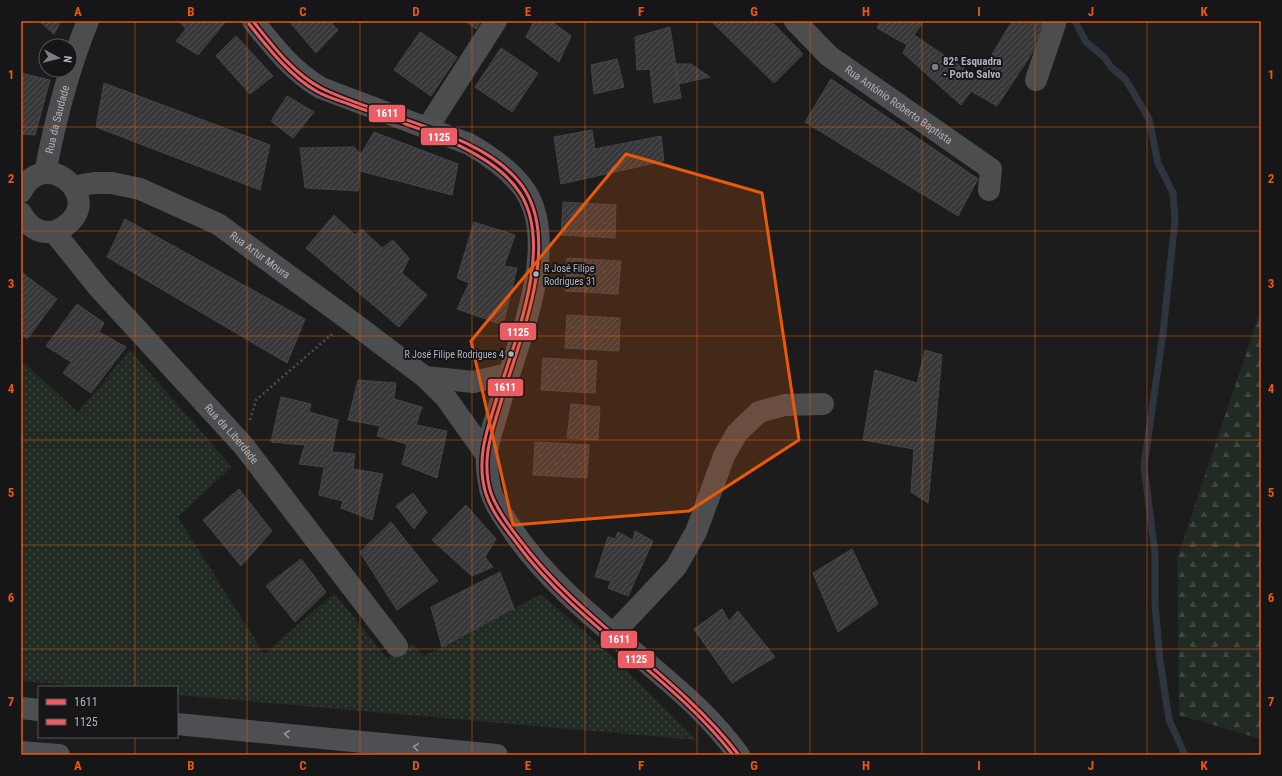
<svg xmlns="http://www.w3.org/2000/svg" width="1282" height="776" font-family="'Roboto Condensed',sans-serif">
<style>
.grass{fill:url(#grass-dots)}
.forest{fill:url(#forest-firs)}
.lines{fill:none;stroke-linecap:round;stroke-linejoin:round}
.stream{stroke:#2e353f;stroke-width:7}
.building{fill:url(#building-hatch);stroke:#444548}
.path{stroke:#4d4e51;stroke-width:2.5;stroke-dasharray:2 3;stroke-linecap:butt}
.minor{stroke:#4c4d4f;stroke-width:22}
.major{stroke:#4e4f52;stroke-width:22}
.bus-1-casing{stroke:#161618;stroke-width:6}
.bus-2-casing{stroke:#161618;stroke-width:6}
.bus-1{stroke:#eb5d62;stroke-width:3}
.bus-2{stroke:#eb5d62;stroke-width:3}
.oneway{stroke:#90949c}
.marked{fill:#e8590c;fill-opacity:0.2;stroke:#e8590c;stroke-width:3;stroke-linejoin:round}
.grid{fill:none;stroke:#e8590c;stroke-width:1;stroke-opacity:0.55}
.poi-dot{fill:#7a7d84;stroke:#161618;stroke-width:1.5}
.bus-dot{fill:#adb1bc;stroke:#161618;stroke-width:1.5}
.labels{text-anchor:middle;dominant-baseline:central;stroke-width:4;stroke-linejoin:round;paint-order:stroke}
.bus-label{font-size:10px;fill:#adb1bc;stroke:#161618;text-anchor:start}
.poi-label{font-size:11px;font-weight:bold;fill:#adb1bc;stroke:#161618;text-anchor:start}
.street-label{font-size:11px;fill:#adb1bc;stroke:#161618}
.line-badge{stroke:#161618;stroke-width:1.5}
.badge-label{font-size:11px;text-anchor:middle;font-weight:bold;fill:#fff}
.neatline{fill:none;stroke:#e8590c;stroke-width:1.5}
.grid-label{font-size:13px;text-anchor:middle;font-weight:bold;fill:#e8590c}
</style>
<defs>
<pattern id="grass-dots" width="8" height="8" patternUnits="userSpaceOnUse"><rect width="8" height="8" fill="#212a23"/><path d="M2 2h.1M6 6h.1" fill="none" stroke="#3f4641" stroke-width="1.8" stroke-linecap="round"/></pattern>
<pattern id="forest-firs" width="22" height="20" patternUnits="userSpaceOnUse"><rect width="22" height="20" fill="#212a23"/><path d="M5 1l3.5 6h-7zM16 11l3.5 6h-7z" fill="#3f4641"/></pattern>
<pattern id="building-hatch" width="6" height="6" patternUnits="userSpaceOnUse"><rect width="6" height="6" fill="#38383a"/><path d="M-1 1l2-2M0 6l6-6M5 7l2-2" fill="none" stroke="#525255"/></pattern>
</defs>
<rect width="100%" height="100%" fill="#1c1c1c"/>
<!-- grass -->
<path class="grass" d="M130,350L232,467L178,517L264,654L334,593L387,658L412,644L424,656L541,594L608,652L697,740L177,695V687H90L21,681V360L78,412Z"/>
<!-- forest -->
<path class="forest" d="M1261,309V739L1179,715L1177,558Z"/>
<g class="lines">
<!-- stream -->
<path class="stream" d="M1075,21L1086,42L1104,57L1111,67L1126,80L1149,119L1158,163L1173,193L1175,221L1163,333L1144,466L1155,554V604L1160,661L1169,720L1185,755"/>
</g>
<!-- building -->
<path class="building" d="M39,21H61L54,34Z
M179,21H226L198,55L176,41L186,29Z
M289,21H330L338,30L316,53Z
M465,21H481L476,29Z
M534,21H551L571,36L559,62L526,37Z
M711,21H771L803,54L774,83Z
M881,21H924L914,35L978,78L1012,21H1038L1048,29L997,106L971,91L961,105L903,53L907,45L877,28Z
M670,27L681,98L654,103L650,69L637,70L635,37Z
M420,32L457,57L431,96L394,70Z
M236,36L273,76L250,94L216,56Z
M501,48L538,73L512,112L475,87Z
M617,59L624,87L594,94L591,65Z
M675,64H691L710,77L678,84Z
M21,73L50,80L35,135L21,134Z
M831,79L978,179L958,216L805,122Z
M104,83L270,145L260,190L96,127Z
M287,96L314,112L293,138L271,121Z
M592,130L595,149L661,136L664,161L561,184L554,137Z
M374,132L458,164L452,195L360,171L358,191L305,188L300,148L354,147L361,154Z
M563,202L616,205L615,238L561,235Z
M334,215L355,235L362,229L382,248L393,240L409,258L402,273L427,295L399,327L306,248Z
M125,219L305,319L287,363L107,257Z
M474,222L515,235L504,266L517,268L503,325L457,309L469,283L457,278Z
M567,258L621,261L618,294L565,291Z
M21,272L57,299L27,339L21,334Z
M77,304L104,323L99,332L126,347L91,393L63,373L71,362L46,346Z
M567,315L620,318L619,351L565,348Z
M925,350L942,355L928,503L911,492L914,449L863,440L875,370L917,383Z
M543,358L597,361L595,393L541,390Z
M358,380L396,383L394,399L422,407L416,425L447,431L437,478L402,464L407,444L377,436L380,426L348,420Z
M281,397L311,404L309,412L338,420L332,452L355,454L353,469L383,474L372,520L341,508L343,501L319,495L324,467L299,464L305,445L271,442Z
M571,404L600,407L598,440L567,438Z
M535,442L589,445L587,478L533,475Z
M239,489L272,531L241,566L203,520Z
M413,493L427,512L414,529L396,506Z
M466,505L496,539L485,557L493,567L472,576L432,540Z
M391,522L438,581L397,610L360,552Z
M635,531L653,541L628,596L608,588L611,581L595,577L608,537L615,539L618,532L633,540Z
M852,549L878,604L838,632L813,573Z
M301,559L326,592L295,622L266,586Z
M500,572L514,608L442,647L431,607Z
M722,609L729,621L738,611L775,657L732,683L694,629Z"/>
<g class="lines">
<!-- path -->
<path class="path" d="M250,420L256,400L332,334"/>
<!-- minor -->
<g class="minor">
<path id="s1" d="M795,21L829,56L991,169L989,190"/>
<path d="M1036,80L1055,24L1052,21"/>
<path d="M428,127L496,21"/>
<path id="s2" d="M45,173C55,121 68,70 88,21"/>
<path id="s3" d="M75,190L82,185L94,183H112L140,189L218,224L348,319L425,377L474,382L508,374"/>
<path d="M21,192C43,147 99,192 71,221C65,227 59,231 50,232C36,233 27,224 21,213"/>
<path id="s4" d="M54,232L99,288L243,445L397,646"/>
<path d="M425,377L446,398L486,454"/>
<path d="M612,635L676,567L696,532L724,456L737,433L759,412L785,405L823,404"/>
</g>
<!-- major -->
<path class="major" d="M253,21C274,47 292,71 321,88L469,144C490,156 512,171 526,192C561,249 515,348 499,407C495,422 488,438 487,454C486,464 488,478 490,488C493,502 503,516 511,528C560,601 637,649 700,710C714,724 727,739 739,755
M21,708L39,710
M177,724L497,755
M21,752L59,755"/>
<!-- bus-1 casing -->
<g class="bus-1-casing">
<path id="bus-1" d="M253,21C272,45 293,73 321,88C380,118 488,132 525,190C561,249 517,345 500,405C491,434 481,462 491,493C497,510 509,526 520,540C582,623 676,673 739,755"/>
</g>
<!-- bus-2 casing -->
<g class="bus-2-casing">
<path id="bus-2" d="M249,24C269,49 289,75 316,91C328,98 341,101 354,106C403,124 491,147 520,193C555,247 513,345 496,401C486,432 476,462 486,494C492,513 506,529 518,545C578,626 671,675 733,755"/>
</g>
<!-- bus-1 -->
<use href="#bus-1" class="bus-1"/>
<!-- bus-2 -->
<use href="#bus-2" class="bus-2"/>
</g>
<!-- one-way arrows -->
<defs><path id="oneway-chevron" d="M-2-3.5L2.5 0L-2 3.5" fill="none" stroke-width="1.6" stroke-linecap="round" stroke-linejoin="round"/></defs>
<g class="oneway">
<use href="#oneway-chevron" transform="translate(287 734) rotate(-174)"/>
<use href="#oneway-chevron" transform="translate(416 747) rotate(-174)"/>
</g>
<!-- marked area -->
<path class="marked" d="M626,154L762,193L799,440L689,511L513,525L471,341Z"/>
<!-- grid -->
<path class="grid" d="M135,21V687M247,21V755M360,21V755M472,21V755M585,21V755M697,21V755M810,21V755M922,21V755M1035,21V755M1147,21V755M21,127H1261M21,231H1261M21,336H1261M21,440H1261M21,545H1261M21,649H1261M135,737V755"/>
<!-- markers -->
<circle class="poi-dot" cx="935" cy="67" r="4"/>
<g class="bus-dot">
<circle cx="536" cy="274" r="3.5"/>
<circle cx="511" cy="354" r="3.5"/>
</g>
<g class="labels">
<!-- bus labels -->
<g class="bus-label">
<text x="544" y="268">R José Filipe<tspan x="544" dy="13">Rodrigues 31</tspan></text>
<text x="504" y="354" text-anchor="end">R José Filipe Rodrigues 4</text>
</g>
<!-- poi labels -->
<g class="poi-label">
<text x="943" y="61">82ª Esquadra<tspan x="943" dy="13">- Porto Salvo</tspan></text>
</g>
<!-- street labels -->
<g class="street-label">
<text stroke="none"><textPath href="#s1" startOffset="134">Rua António Roberto Baptista</textPath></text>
<text stroke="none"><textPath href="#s2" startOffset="55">Rua da Saudade</textPath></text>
<text stroke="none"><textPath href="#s3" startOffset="205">Rua Artur Moura</textPath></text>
<text stroke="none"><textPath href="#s4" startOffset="269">Rua da Liberdade</textPath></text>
</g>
</g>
<g class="line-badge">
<rect x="368" y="104" width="38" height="19" rx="4" fill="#eb5d62"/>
<rect x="420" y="127" width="38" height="19" rx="4" fill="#eb5d62"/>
<rect x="499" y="322" width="38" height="19" rx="4" fill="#eb5d62"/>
<rect x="487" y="378" width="37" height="19" rx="4" fill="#eb5d62"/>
<rect x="600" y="630" width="38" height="19" rx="4" fill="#eb5d62"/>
<rect x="617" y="650" width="38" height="19" rx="4" fill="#eb5d62"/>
</g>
<g class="badge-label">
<text x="387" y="117">1611</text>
<text x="439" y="141">1125</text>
<text x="518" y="336">1125</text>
<text x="505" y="391">1611</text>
<text x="619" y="643">1611</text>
<text x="636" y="663">1125</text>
</g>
<!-- border -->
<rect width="1282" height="776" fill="none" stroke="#161618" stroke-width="44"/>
<!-- legend -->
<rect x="38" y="686" width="140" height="52" fill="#161618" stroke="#52545a"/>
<rect x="46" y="699" width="20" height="6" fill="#eb5d62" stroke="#52545a"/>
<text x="74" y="706" font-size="12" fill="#adb1bc">1611</text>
<rect x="46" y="719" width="20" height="6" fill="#eb5d62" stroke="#52545a"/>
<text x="74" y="726" font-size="12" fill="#adb1bc">1125</text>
<!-- north arrow -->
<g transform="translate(58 58) rotate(97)"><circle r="19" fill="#161618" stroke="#52545a"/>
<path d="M0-3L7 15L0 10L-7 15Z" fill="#7a7d84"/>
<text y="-6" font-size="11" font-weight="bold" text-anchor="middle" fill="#adb1bc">N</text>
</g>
<rect x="22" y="22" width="1238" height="732" class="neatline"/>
<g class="grid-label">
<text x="78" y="16">A</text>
<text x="191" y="16">B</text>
<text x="303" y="16">C</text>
<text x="416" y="16">D</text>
<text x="528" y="16">E</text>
<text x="641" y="16">F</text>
<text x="754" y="16">G</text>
<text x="866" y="16">H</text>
<text x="979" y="16">I</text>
<text x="1091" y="16">J</text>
<text x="1204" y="16">K</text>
<text x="11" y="79">1</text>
<text x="1271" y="79">1</text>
<text x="11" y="183">2</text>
<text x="1271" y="183">2</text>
<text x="11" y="288">3</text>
<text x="1271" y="288">3</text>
<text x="11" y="393">4</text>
<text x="1271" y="393">4</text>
<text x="11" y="497">5</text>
<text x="1271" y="497">5</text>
<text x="11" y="602">6</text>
<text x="1271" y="602">6</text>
<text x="11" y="706">7</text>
<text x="1271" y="706">7</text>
<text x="78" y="770">A</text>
<text x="191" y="770">B</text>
<text x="303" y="770">C</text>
<text x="416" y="770">D</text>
<text x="528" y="770">E</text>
<text x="641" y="770">F</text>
<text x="754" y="770">G</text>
<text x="866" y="770">H</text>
<text x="979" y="770">I</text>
<text x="1091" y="770">J</text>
<text x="1204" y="770">K</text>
</g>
</svg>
